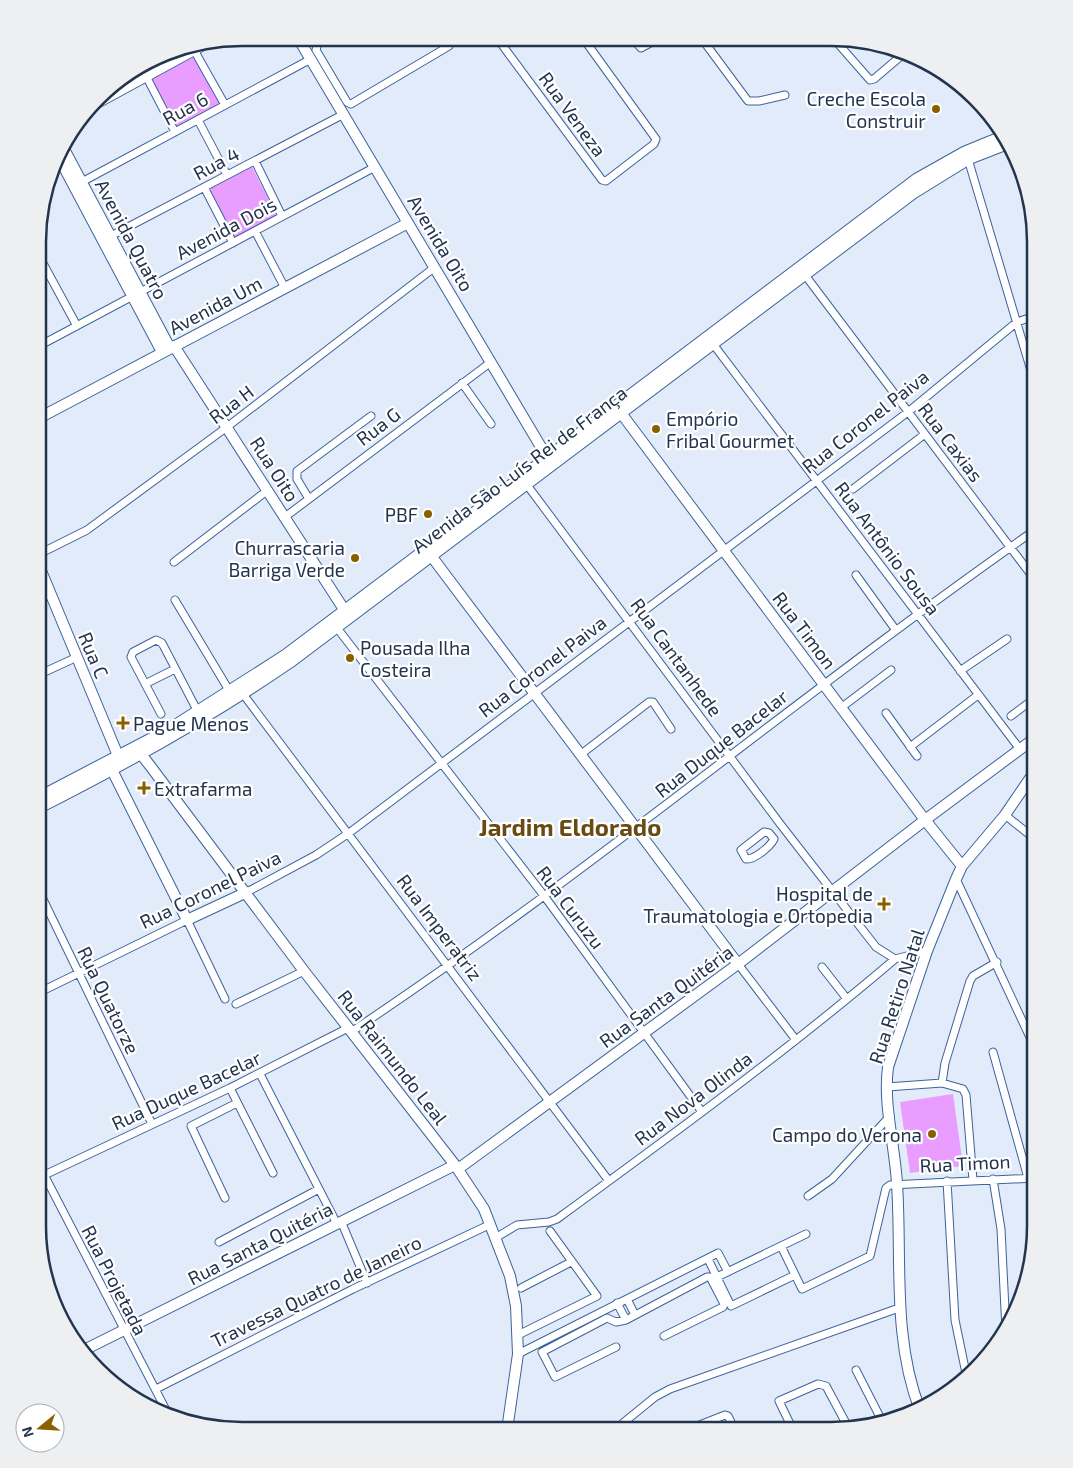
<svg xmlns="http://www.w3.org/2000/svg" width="1073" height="1468" font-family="'Exo 2',sans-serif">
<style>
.green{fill:#e99eff}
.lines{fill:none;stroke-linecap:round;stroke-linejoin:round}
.street-casing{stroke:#3c629c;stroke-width:9}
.secondary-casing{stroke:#3c629c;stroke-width:12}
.primary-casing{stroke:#3c629c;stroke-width:13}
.street{stroke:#fff;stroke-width:7}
.secondary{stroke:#fff;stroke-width:10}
.primary{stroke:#fff;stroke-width:11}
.poi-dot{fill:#8a5f00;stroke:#fff;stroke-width:2}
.labels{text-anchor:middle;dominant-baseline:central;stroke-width:4.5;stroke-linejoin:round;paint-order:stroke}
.poi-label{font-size:19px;fill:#23344e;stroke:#fff;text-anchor:end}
.street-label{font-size:19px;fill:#23344e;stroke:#fff}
.district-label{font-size:24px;font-weight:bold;fill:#684a13;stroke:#fff}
.rim{fill:none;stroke:#23344e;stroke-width:2.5}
</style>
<rect width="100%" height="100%" fill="#e2ebf9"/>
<!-- green -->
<path class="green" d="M194,57L221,104L175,127L149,80Z
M252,167L277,216L234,239L208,190Z
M953,1094L963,1166L910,1173L900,1102Z"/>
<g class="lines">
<!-- street casing -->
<g class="street-casing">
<path id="street" d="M328,38L318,43L316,50L347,102L351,104L449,46L451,42L448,38
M497,38L602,180L606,181L654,144L656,139L583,38
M458,39L459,38
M633,39L641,48L658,39
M702,39L748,101H759L785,95
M834,39L870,80L874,79L901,56
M194,50L225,105
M146,76L175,132
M198,120L227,175
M968,159L1035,384
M255,161L282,216
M78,184L311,59
M204,187L233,243
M255,231L285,288
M107,238L344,114
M39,256L77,326
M805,275L1035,580
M713,344L1019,748
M39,346L375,167
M462,383L491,424
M527,485L781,825L876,947L895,959L927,951
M853,489L925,434
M309,499L297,479V471L371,416
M285,517L491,362
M39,554L87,530L227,427L435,267
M174,562L268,490
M856,575L895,629
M175,600L230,692
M337,628L545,897L702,1112
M960,671L1007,639
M38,675L75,658
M145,684L175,669
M243,694L609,1181
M842,707L891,670
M886,713L917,756
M161,714L131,657L133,652L156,640L162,643L198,712
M1011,716L1035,698
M910,747L978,695
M580,755L649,702H653L671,729
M1005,815L1035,839
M764,832L769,833L774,839C770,847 754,860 746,859L741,850Z
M956,879L1035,1048
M38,889L152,1124
M247,892L316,855L349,833L908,412L1017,322L1035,316
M738,964L796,1040
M822,967L847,999
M38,993L187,920L225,999
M236,1004L304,971
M351,1032C587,875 803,692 1035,530
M993,1052L1028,1178
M260,1074L337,1224
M942,1083L945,1063L970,981L973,976L997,962
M887,1087L942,1083L963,1089L966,1095L973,1180
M230,1088L273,1173
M38,1163L166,1410
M38,1178L230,1088L348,1028
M993,1179L1001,1229L1006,1330
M947,1181L955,1320L967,1378
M808,1196L832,1179L890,1116
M225,1198L191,1126L237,1103
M341,1221L367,1283
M497,1237L517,1225L549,1222L557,1219C672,1135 787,1051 895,959
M219,1242L319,1189
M781,1246L802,1289L870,1256L886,1188L890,1185L1035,1178
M708,1259L731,1306L795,1275
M717,1277L806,1234
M521,1288L571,1262
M627,1299L635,1315
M617,1303L626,1320
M518,1335L597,1296L550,1231
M616,1347L555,1377L542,1352L607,1318L616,1322L626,1320L707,1277H710L724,1304L723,1307L664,1336
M518,1354L718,1253L728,1272
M856,1370L881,1419
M156,1389L353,1289L491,1224
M623,1423L655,1397L670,1389L899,1308
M687,1430L725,1415L728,1416L735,1430
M793,1430L779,1401L818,1384L826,1386L848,1427"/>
</g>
<!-- secondary casing -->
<g class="secondary-casing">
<path id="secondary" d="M298,38L541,447L548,459L553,461
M95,104L205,44
M63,147L170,348
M59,158L162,352
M174,346L345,611
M621,413L925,820L962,866
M39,418L408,223
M432,557L738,964
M39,566L119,758
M135,751L141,754L151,767L304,971L455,1165L484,1209L510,1276L516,1306L518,1354L507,1430
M112,770L187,920L247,892
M458,1169L738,964L925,820L1035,738
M82,1351L455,1165
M920,1410C892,1338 902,1259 897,1184C895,1146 883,1105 888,1067L927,951L956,879L962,866L1005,815L1035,771"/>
</g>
<!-- primary casing -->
<g class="primary-casing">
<path id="primary" d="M38,798L170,729L286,655L917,179L965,152L1004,136
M38,808C125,764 210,717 290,662L913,193L968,159L1009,143"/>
</g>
<!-- street -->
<use href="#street" class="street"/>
<!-- secondary -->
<use href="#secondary" class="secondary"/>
<!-- primary -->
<use href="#primary" class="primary"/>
</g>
<!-- markers -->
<g class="poi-dot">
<circle cx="936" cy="109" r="5"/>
<circle cx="656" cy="429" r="5"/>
<circle cx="428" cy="514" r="5"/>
<circle cx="355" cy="558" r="5"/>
<circle cx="350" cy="658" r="5"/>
<path d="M120.5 715.5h5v5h5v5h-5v5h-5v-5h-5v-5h5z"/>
<path d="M141.5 780.5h5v5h5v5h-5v5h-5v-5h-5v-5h5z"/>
<path d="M881.5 896.5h5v5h5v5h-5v5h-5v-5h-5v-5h5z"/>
<circle cx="932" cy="1134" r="5"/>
</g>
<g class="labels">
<!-- poi labels -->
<g class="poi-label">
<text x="926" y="98">Creche Escola<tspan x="926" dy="22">Construir</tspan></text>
<text x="666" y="418" text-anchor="start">Empório<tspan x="666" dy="22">Fribal Gourmet</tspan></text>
<text x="418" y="514">PBF</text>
<text x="345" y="547">Churrascaria<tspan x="345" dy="22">Barriga Verde</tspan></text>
<text x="360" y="647" text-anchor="start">Pousada Ilha<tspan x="360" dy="22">Costeira</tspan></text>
<text x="133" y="723" text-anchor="start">Pague Menos</text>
<text x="154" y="788" text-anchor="start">Extrafarma</text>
<text x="873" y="893">Hospital de<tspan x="873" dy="22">Traumatologia e Ortopedia</tspan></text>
<text x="922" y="1134">Campo do Verona</text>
</g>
<!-- street labels -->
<g class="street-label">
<text transform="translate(185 108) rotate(-28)">Rua 6</text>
<text transform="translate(573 114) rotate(54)">Rua Veneza</text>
<text transform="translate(216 163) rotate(-28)">Rua 4</text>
<text transform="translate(226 228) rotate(-28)">Avenida Dois</text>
<text transform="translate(132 239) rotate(62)">Avenida Quatro</text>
<text transform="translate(441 243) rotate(59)">Avenida Oito</text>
<text transform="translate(215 305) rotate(-28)">Avenida Um</text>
<text transform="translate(231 404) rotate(-37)">Rua H</text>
<text transform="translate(865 421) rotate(-38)">Rua Coronel Paiva</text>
<text transform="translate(378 426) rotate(-37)">Rua G</text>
<text transform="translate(951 442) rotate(53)">Rua Caxias</text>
<text transform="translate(275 469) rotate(57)">Rua Oito</text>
<text transform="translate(519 469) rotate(-37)">Avenida São Luís Rei de França</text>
<text transform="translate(888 548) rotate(53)">Rua Antônio Sousa</text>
<text transform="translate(805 630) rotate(53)">Rua Timon</text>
<text transform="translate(94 655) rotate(67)">Rua C</text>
<text transform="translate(677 657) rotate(54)">Rua Cantanhede</text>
<text transform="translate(542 666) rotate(-37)">Rua Coronel Paiva</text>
<text transform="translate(721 743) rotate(-38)">Rua Duque Bacelar</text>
<text transform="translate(210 889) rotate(-26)">Rua Coronel Paiva</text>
<text transform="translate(571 907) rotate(53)">Rua Curuzu</text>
<text transform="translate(440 927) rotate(53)">Rua Imperatriz</text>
<text transform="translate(666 996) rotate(-36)">Rua Santa Quitéria</text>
<text transform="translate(896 996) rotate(-72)">Rua Retiro Natal</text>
<text transform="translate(109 1000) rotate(64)">Rua Quatorze</text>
<text transform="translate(393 1057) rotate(52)">Rua Raimundo Leal</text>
<text transform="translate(186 1090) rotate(-25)">Rua Duque Bacelar</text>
<text transform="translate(693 1098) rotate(-37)">Rua Nova Olinda</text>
<text transform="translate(965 1163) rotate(-3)">Rua Timon</text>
<text transform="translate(260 1243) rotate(-27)">Rua Santa Quitéria</text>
<text transform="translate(115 1280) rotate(63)">Rua Projetada</text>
<text transform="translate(316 1291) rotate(-26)">Travessa Quatro de Janeiro</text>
</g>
<!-- district labels -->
<g class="district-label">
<text x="570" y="826">Jardim Eldorado</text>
</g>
</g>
<!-- crop -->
<path d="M0 0H1073V1468H0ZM242 46H831A196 196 0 0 1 1027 242V1226A196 196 0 0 1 831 1422H242A196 196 0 0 1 46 1226V242A196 196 0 0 1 242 46Z" fill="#edeff1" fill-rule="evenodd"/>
<path class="rim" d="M242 46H831A196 196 0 0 1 1027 242V1226A196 196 0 0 1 831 1422H242A196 196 0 0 1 46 1226V242A196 196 0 0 1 242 46Z"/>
<!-- north arrow -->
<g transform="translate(40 1428) rotate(252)"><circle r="24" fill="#ffffff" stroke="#a7aeb8"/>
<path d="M0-4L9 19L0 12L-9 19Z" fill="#8a5f00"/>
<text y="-8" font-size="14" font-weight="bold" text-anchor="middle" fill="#23344e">N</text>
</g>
</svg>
